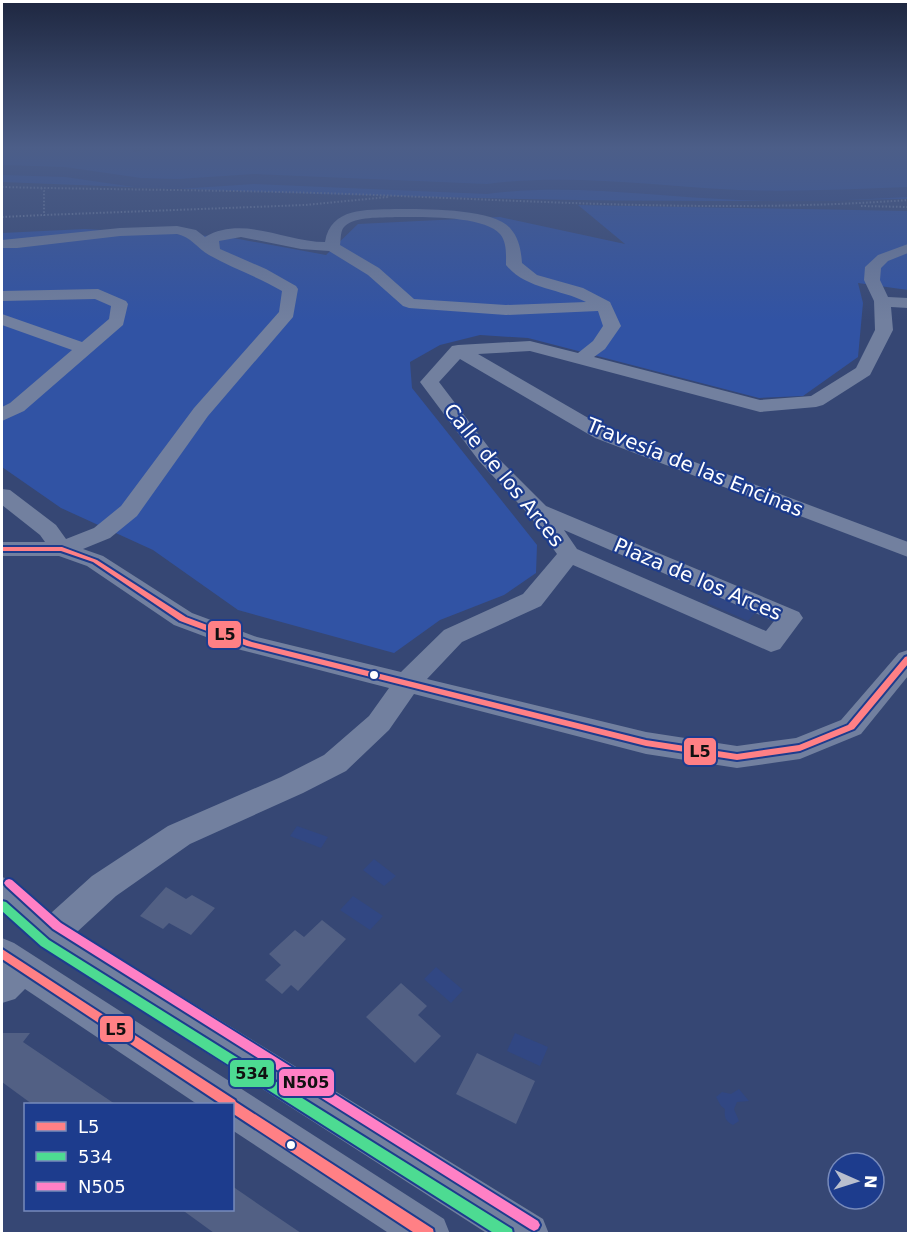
<svg xmlns="http://www.w3.org/2000/svg" width="910" height="1235" font-family="'DejaVu Sans',sans-serif">
<style>
.green{fill:#3153a4}
.water{fill:#314783}
.lines{fill:none;stroke-linecap:round;stroke-linejoin:round}
.river{fill:#314783;fill-rule:evenodd}
.building{fill:#526084}
.path{stroke:#72809f;stroke-width:2;stroke-dasharray:1.5 2;stroke-linecap:butt}
.minor{fill:#72809f;fill-rule:evenodd}
.bus-1-casing{stroke:#1d3c8d;stroke-width:4}
.bus-2-casing{stroke:#1d3c8d;stroke-width:4}
.bus-3-casing{stroke:#1d3c8d;stroke-width:4}
.bus-1{fill:#ff8085;fill-rule:evenodd}
.bus-2{fill:#4ddb92;fill-rule:evenodd}
.bus-3{fill:#ff80c5;fill-rule:evenodd}
.bus-dot{fill:#fff;stroke:#1d3c8d;stroke-width:2}
.labels{text-anchor:middle;dominant-baseline:central;stroke-width:4.5;stroke-linejoin:round;paint-order:stroke}
.street-label{font-size:20px;fill:#fff;stroke:#1d3c8d}
.line-badge{stroke:#1d3c8d;stroke-width:2}
.pale-badge-label{font-size:16px;text-anchor:middle;font-weight:bold;fill:#111}
</style>
<rect width="100%" height="100%" fill="#364774"/>
<!-- green -->
<path class="green" d="M2,148H135L133,152L153,148H908V199C606,206 303,194 2,182Z
M578,205L908,211V290L858,283L863,303L858,357L803,396L759,398L528,338L480,335L440,345L410,362L412,388L537,545L536,573L504,595L440,620L394,653L238,610L153,550L61,508L2,467V233L85,229L228,237L326,255L358,224L500,217L625,244Z"/>
<!-- water -->
<path class="water" d="M715,594L756,612L748,621L707,603Z
M297,826L328,837L321,848L290,836Z
M374,859L396,876L384,886L363,870Z
M353,896L383,916L370,930L340,910Z
M436,967L463,990L451,1003L424,979Z
M515,1033L548,1047L540,1066L507,1051Z
M739,1089L749,1101L737,1102L734,1109L739,1121L733,1125C725,1121 724,1117 725,1109L721,1106L716,1097L722,1092L731,1094Z"/>
<g class="lines">
<!-- river -->
<path class="river" d="M2,165L65,167L141,178L178,179L254,174L487,184C571,173 655,186 738,190C795,192 852,189 908,187V197C852,200 795,203 739,200C655,197 571,183 487,194L254,184L178,189L141,188L65,177L2,175Z"/>
</g>
<!-- building -->
<path class="building" d="M166,887L186,899L192,895L215,908L191,935L169,923L163,929L140,916Z
M322,920L346,939L298,991L291,985L282,994L265,980L281,965L269,954L295,930L304,937Z
M401,983L427,1006L418,1015L441,1036L415,1063L366,1017Z
M2,1033H30L23,1042L115,1104H32L2,1082Z
M477,1053L535,1081L516,1124L456,1094Z
M232,1186L261,1206L301,1233H214L181,1209H232Z"/>
<g class="lines">
<!-- path -->
<path class="path" d="M2,187C127,190 251,190 375,195C552,202 731,213 908,200
M41,188L44,191V215L305,205L388,197
M861,206L908,207
M2,217L44,215"/>
<!-- minor -->
<path class="minor" d="M395,209C421,209 493,208 510,228C519,238 521,250 522,263L537,275L583,288L610,302L621,326L605,349L594,357L760,400L811,396L856,368L875,330L874,301L864,280L865,267L878,255L908,244V253L888,261L881,268L880,280L888,297L908,298V308L891,307L893,330L870,375L823,405L816,407L760,412L530,351L478,354L609,430L908,542V557L595,438L460,359L439,382L493,453L546,506L799,612L803,618L780,649L771,652L573,565L541,606L462,642L427,679L646,732L737,746L796,738L841,720L899,653L908,650V676L861,734L800,759L737,768L646,754L414,694L389,730L346,771L303,793L190,844L116,896L77,932L543,1219L549,1234H488L39,945L2,911V877L14,881L51,913L92,876L168,826L281,777L324,755L369,716L389,688L241,650L174,625L87,566L59,556H2V542H45L40,535L2,505V489L10,490L56,525L66,539L94,528L121,506L194,408L279,312L282,291C258,277 232,268 209,255C197,248 191,237 177,234L120,236L17,248H2V240L120,228L177,226L196,230L205,237C243,215 286,242 325,242C331,207 366,210 395,209ZM395,217C419,217 484,215 500,234C507,242 506,255 506,265C525,289 560,289 586,302L506,305L414,299L379,268L340,245C341,239 340,230 345,226C356,216 381,218 395,217ZM241,237L301,249L329,251L368,275L403,306L409,308L506,315L598,311L603,326L593,341L578,353L530,341L458,345L452,346L420,382L479,461L530,516L557,554L523,594L444,630L401,672L257,637L192,613L103,556L83,549L110,538L137,516L208,416L293,317L298,289L296,286L266,269L220,249L219,241ZM564,530L774,621L766,631L577,549Z
M98,289L126,301L128,304L123,325L24,411L2,421V407L10,403L72,350L2,325V314L82,342L109,319L111,306L95,299L2,301V291Z
M2,938L14,943L444,1219L450,1234H390L232,1130V1104H197L25,989L15,999L2,1003Z"/>
<!-- bus-1 casing -->
<g class="bus-1-casing">
<path id="bus-1" d="M2,547H62L97,560L186,617L252,642L646,740L737,754L799,745L848,725L905,657L908,656V664L854,729L800,751L737,760L646,746L247,646L180,621L93,562L61,551H2Z
M2,949L235,1100L236,1102L433,1229L434,1234H416L232,1113V1104H221L2,959Z"/>
</g>
<!-- bus-2 casing -->
<g class="bus-2-casing">
<path id="bus-2" d="M2,901L6,902L49,940L512,1229L513,1234H495L41,946L2,911Z"/>
</g>
<!-- bus-3 casing -->
<g class="bus-3-casing">
<path id="bus-3" d="M9,879L12,880L61,923L538,1221L540,1225L538,1229L534,1231L530,1229L53,929L6,886L4,883L6,880Z"/>
</g>
<!-- bus-1 -->
<use href="#bus-1" class="bus-1"/>
<!-- bus-2 -->
<use href="#bus-2" class="bus-2"/>
<!-- bus-3 -->
<use href="#bus-3" class="bus-3"/>
</g>
<!-- sky -->
<linearGradient id="sky" x2="0" y2="1"><stop stop-color="#1e2740"/><stop offset="0.46" stop-color="#4c5e88"/><stop offset="1" stop-color="#4c5e88" stop-opacity="0"/></linearGradient>
<rect width="910" height="321" fill="url(#sky)"/>
<!-- markers -->
<g class="bus-dot">
<circle cx="374" cy="675" r="5"/>
<circle cx="291" cy="1145" r="5"/>
</g>
<g class="labels">
<!-- street labels -->
<g class="street-label">
<text transform="translate(695 467) rotate(22)">Travesía de las Encinas</text>
<text transform="translate(504 475) rotate(51)">Calle de los Arces</text>
<text transform="translate(698 579) rotate(23)">Plaza de los Arces</text>
</g>
</g>
<g class="line-badge">
<rect x="207" y="620" width="35" height="29" rx="6" fill="#ff8085"/>
<rect x="683" y="737" width="34" height="29" rx="6" fill="#ff8085"/>
<rect x="99" y="1015" width="35" height="28" rx="6" fill="#ff8085"/>
<rect x="229" y="1059" width="46" height="29" rx="6" fill="#4ddb92"/>
<rect x="278" y="1068" width="57" height="29" rx="6" fill="#ff80c5"/>
</g>
<g class="pale-badge-label">
<text x="225" y="640">L5</text>
<text x="700" y="757">L5</text>
<text x="116" y="1035">L5</text>
<text x="252" y="1079">534</text>
<text x="306" y="1088">N505</text>
</g>
<!-- border -->
<rect width="910" height="1235" fill="none" stroke="#ffffff" stroke-width="6"/>
<!-- legend -->
<rect x="24" y="1103" width="210" height="108" fill="#1d3c8d" stroke="#778abb" stroke-width="1.5"/>
<rect x="36" y="1122" width="30" height="9" fill="#ff8085" stroke="#778abb" stroke-width="1.5"/>
<text x="78" y="1133" font-size="18" fill="#ffffff">L5</text>
<rect x="36" y="1152" width="30" height="9" fill="#4ddb92" stroke="#778abb" stroke-width="1.5"/>
<text x="78" y="1163" font-size="18" fill="#ffffff">534</text>
<rect x="36" y="1182" width="30" height="9" fill="#ff80c5" stroke="#778abb" stroke-width="1.5"/>
<text x="78" y="1193" font-size="18" fill="#ffffff">N505</text>
<!-- north arrow -->
<g transform="translate(856 1181) rotate(93)"><circle r="28" fill="#1d3c8d" stroke="#778abb" stroke-width="1.5"/>
<path d="M0-4.5L10 22L0 15L-10 22Z" fill="#b9bfce"/>
<text y="-9" font-size="16" font-weight="bold" text-anchor="middle" fill="#ffffff">N</text>
</g>
</svg>
